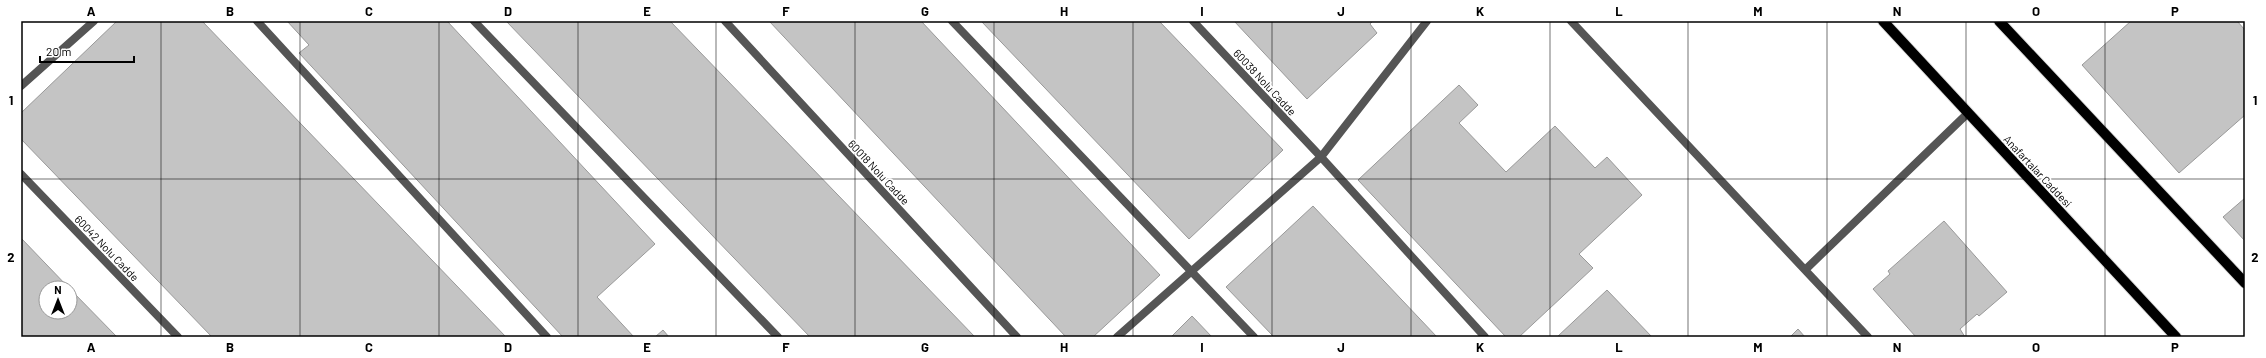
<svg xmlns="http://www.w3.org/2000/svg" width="2266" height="358" font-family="Barlow,sans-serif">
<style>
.building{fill:#c4c4c4;stroke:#999}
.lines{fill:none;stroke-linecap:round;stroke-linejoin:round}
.primary-casing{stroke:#dbdbdb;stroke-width:12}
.service{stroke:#555;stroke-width:8}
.primary{stroke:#000;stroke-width:10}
.grid{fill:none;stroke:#000;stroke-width:1;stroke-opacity:0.55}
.labels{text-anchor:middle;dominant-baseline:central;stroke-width:3.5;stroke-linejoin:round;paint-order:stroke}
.street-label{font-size:11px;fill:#000;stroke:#fff}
.neatline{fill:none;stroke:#000;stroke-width:1.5}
.grid-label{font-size:13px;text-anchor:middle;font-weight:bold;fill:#000}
</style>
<rect width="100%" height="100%" fill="#fff"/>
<!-- building -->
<path class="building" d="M117,21H202L506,337H212L21,139V113Z
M287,21H447L655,244L597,297L634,337H563L299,53L309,45Z
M506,21H670L975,337H810Z
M769,21H921L1160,275L1093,337H1066Z
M981,21H1159L1283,150L1189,239Z
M1234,21H1373L1370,24L1377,33L1307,99Z
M2131,21H2237L2245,30V115L2179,173L2082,65Z
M1459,85L1478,105L1459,123L1506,172L1555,126L1595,168L1607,157L1642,195L1579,254L1593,268L1519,337H1506L1358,180Z
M2245,198V241L2223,217Z
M1313,206L1437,337H1274L1226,287Z
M1944,221L2007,292L1979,316L1977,314L1960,329L1965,337H1916L1873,289L1890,274L1888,271Z
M21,238L69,288H46V312H70V289L117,337H21Z
M1607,290L1652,337H1557Z
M1192,316L1212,337H1171Z
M1798,329L1805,337H1790Z
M663,330L669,337H655Z"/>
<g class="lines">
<!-- primary casing -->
<g class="primary-casing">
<path id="primary" d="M1883,21L2176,337
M1999,21L2245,283"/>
</g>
<!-- service -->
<path class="service" d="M257,21L547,337
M474,21L778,337
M725,21L1017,337
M952,21L1254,337
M1193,21L1321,157L1485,337
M1571,21L1868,337
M21,86L94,21
M21,174L178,337
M1805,270L1968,113
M1117,337L1321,157L1427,21"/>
<!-- primary -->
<use href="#primary" class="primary"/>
</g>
<!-- grid -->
<path class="grid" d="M161,21V337M300,21V337M439,21V337M578,21V337M716,21V337M855,21V337M994,21V337M1133,21V337M1272,21V337M1411,21V337M1550,21V337M1688,21V337M1827,21V337M1966,21V337M2105,21V337M21,179H2245"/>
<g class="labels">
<!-- street labels -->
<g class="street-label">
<text transform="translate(1265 82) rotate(47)">60038 Nolu Cadde</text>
<text transform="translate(2038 171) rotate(47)">Anafartalar Caddesi</text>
<text transform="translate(879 172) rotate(47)">60018 Nolu Cadde</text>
<text transform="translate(107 248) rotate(46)">60042 Nolu Cadde</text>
</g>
</g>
<!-- border -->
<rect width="2266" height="358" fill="none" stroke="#ffffff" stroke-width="44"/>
<!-- north arrow -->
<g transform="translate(58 300)"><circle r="19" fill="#ffffff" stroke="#999999"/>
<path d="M0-3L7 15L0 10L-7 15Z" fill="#000000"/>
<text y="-6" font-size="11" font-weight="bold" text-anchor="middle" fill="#000000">N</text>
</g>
<!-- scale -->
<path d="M40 56v6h94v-6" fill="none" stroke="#000000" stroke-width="2"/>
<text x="46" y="56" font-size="12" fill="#000000" stroke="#ffffff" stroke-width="3" paint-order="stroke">20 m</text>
<rect x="22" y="22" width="2222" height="314" class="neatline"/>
<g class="grid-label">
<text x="91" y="16">A</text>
<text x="230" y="16">B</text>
<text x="369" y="16">C</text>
<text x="508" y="16">D</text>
<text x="647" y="16">E</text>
<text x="786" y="16">F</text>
<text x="925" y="16">G</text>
<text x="1064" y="16">H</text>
<text x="1202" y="16">I</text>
<text x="1341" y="16">J</text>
<text x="1480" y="16">K</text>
<text x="1619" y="16">L</text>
<text x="1758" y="16">M</text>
<text x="1897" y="16">N</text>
<text x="2036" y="16">O</text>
<text x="2175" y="16">P</text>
<text x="11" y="105">1</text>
<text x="2255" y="105">1</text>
<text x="11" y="262">2</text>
<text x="2255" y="262">2</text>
<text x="91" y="352">A</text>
<text x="230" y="352">B</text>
<text x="369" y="352">C</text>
<text x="508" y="352">D</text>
<text x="647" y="352">E</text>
<text x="786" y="352">F</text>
<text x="925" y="352">G</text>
<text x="1064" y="352">H</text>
<text x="1202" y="352">I</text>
<text x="1341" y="352">J</text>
<text x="1480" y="352">K</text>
<text x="1619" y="352">L</text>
<text x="1758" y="352">M</text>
<text x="1897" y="352">N</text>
<text x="2036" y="352">O</text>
<text x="2175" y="352">P</text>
</g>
</svg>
